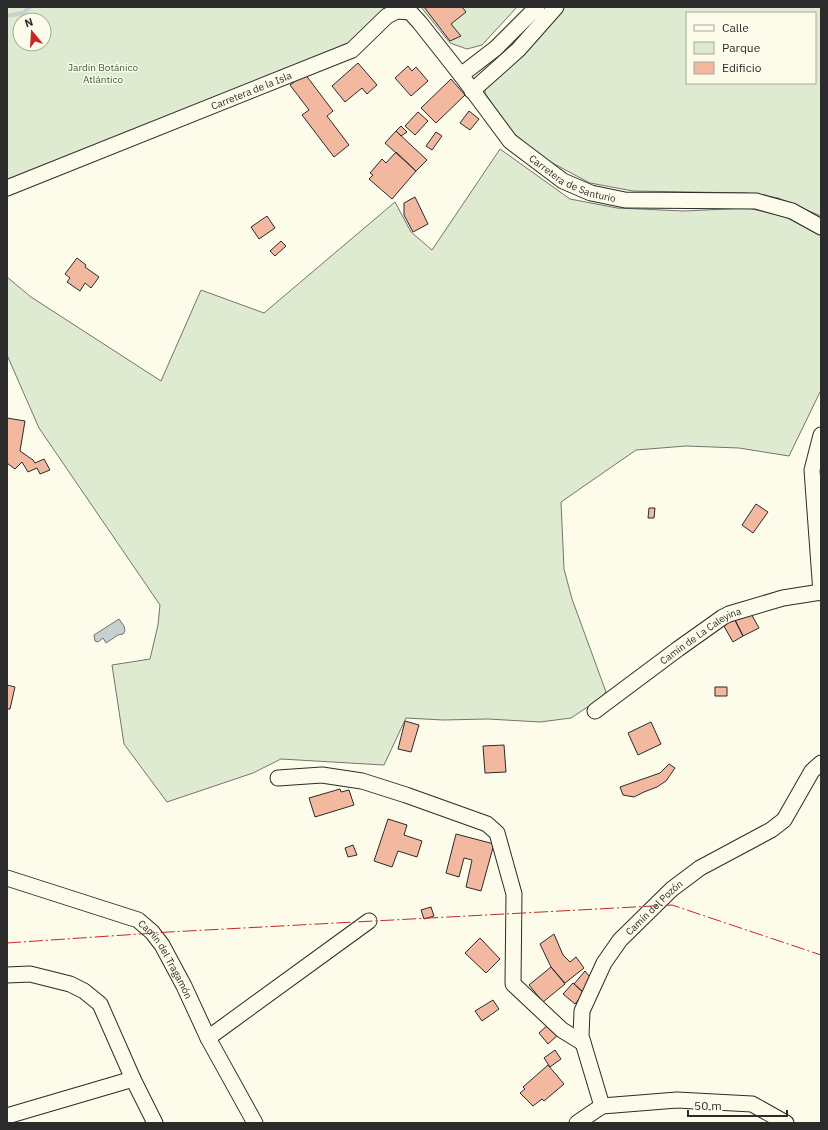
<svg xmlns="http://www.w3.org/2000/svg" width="828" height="1130" font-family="'IBM Plex Sans',sans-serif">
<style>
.green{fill:#deebd1;stroke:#74746e;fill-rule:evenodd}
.water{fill:#c7d0d0;stroke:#74746e}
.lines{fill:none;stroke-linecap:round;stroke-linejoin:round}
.stream{stroke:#c7d0d0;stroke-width:4}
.building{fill:#f2b8a0;stroke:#2b2b2b}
.minor-casing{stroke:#2b2b2b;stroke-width:17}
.minor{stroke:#fdfbea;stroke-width:15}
.power{stroke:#c62828;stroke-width:1;stroke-dasharray:14 3 2 3;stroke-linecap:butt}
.labels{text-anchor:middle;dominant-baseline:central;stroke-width:3;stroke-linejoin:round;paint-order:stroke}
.park-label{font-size:10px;fill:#34623c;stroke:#fdfbea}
.street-label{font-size:10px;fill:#2b2b2b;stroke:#fdfbea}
</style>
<rect width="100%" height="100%" fill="#fdfbea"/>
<!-- green -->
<path class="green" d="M7,7H385L349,44L7,182ZM20,20H44V44H20Z
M421,7H517L482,45L467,49L450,43Z
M565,7H821V216L778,198L746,193L633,191L590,183L543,158L517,136L506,125L485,93L486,85L552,21ZM687,13H815V83H687Z
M500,149L570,199L617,208L684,211L748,208L786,217L821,236V390L789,456L739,448L686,446L636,450L561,502L564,569L572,599L606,692L598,700L571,718L540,722L488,719L443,720L406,718L384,765L281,759L253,773L167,802L124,744L112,665L150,659L158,625L160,605L39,428L7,355V277L31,297L161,381L201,290L264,313L395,202L411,232L432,250Z"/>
<!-- water -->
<path class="water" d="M119,619L124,626L125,631L123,634L118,635L106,643L103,638L98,642L95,641L94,635Z"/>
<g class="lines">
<!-- stream -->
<path class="stream" d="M7,16L23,13L30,7"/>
</g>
<!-- building -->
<path class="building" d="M424,7H462L466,12L451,24L461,36L450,41Z
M358,63L377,85L367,94L362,88L345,102L332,86Z
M408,66L412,71L416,67L428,81L411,96L395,78Z
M305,74L333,111L327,116L349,145L334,157L302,115L309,110L290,85Z
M451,79L465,95L436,123L421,108Z
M469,111L479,119L470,130L460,123Z
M418,112L428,121L415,135L405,126Z
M401,126L407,132L401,136L396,131Z
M396,131L427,160L416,171L385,143Z
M436,132L442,136L432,150L426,146Z
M396,152L416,171L392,199L369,179L373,175L370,173L382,159L386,163Z
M415,197L428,224L413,232L404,215V203Z
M267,216L275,228L259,239L251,227Z
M281,241L286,246L275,256L270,251Z
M77,258L86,265L85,267L99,277L91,288L85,283L80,291L67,282L70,278L65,274Z
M7,418L25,421L20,451L33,460L35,463L44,459L50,470L40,474L37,468L28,472L22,462L15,469L7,463Z
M756,504L768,512L753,533L742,525Z
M649,508H655L654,518H648Z
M749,610L759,628L743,636L734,618Z
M734,618L743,636L733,642L721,621Z
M7,685L15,687L10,709H7Z
M715,687H727V696H715Z
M405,721L419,725L411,752L398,749Z
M651,722L661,744L638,755L628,733Z
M504,745L506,772L485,773L483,746Z
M669,764L675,768L666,781L657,787L644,792L634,797L623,795L620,787L660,773Z
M340,789L341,792L349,790L354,805L315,817L309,798Z
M388,819L407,825L404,835L422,841L417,857L398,851L392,867L374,861Z
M456,834L494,844L481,891L466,887L472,860L464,858L459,877L446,873Z
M353,845L357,855L348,857L345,848Z
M431,907L434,916L424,919L421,910Z
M554,934L563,955L570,962L576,957L584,968L565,983L551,967L540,944Z
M480,938L500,959L486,973L465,953Z
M551,967L565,984L543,1002L529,985Z
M585,971L590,977L584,993L574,984Z
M573,983L584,993L575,1004L563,994Z
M493,1000L499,1009L482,1021L475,1011Z
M550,1023L559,1034L548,1044L539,1033Z
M555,1050L561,1059L550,1067L544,1058Z
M548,1065L564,1084L544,1101L542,1099L533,1106L520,1093L525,1089L523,1087Z"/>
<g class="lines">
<!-- minor casing -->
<g class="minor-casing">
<g id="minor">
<path d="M461,75L496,48L537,7"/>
<path d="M472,91L518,50L556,7"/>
<path id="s1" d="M7,188L352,50L387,16L397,11L410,12L420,23L461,75L510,141L563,181L591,193L625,200L756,201L792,211L821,227"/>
<path d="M821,435L812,470L821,593"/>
<path id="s2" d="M595,711L678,649L723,617L729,614L783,598L821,592"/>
<path d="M278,778L322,775L362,781L406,795L487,824L497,833L514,894L513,984L562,1030L583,1043"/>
<path id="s3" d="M7,878L138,920L152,932L162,945L184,986L208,1038L255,1123"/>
<path d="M7,975L30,974L70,984L84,991L100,1004L133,1079L155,1123"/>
<path d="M208,1038L369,921"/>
<path id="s4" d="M602,1106L581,1036L582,1011L604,963L620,940L672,889L700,868L771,830L784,820L812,771L821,763"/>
<path d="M7,1116L133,1079"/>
<path d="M577,1123L602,1106L677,1100L752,1104L786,1123"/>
</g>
</g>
<!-- minor -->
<use href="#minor" class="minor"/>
<!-- power -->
<path class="power" d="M7,943L169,932L672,905L821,955"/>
</g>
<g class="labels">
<!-- park labels -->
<g class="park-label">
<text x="103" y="67">Jardín Botánico<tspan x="103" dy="12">Atlántico</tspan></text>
</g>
<!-- street labels -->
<g class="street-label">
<text stroke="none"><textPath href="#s1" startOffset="263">Carretera de la Isla</textPath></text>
<text stroke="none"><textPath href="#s1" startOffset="682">Carretera de Santurio</textPath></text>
<text stroke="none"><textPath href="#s2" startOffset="130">Camín de La Caleyina</textPath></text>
<text stroke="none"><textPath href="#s4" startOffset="226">Camín del Pozón</textPath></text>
<text stroke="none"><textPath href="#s3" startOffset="186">Camín del Tragamón</textPath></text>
</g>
</g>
<!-- border -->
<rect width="828" height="1130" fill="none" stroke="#2b2b2b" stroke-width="16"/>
<!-- legend -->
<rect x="686" y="12" width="130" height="72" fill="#fdfbea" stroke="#a9a89e"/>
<rect x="694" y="25" width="20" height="6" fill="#fdfbea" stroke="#a9a89e"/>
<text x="722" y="32" font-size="12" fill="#2b2b2b">Calle</text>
<rect x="694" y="42" width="20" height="12" fill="#deebd1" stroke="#a9a89e"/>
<text x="722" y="52" font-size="12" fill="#2b2b2b">Parque</text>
<rect x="694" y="62" width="20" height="12" fill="#f2b8a0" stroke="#a9a89e"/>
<text x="722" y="72" font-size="12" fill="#2b2b2b">Edificio</text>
<!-- north arrow -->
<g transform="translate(32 32) rotate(342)"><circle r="19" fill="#fdfbea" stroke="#a9a89e"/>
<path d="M0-3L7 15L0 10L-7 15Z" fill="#c62828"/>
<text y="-6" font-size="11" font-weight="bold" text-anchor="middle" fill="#2b2b2b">N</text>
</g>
<!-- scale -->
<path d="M688 1110v6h99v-6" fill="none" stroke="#2b2b2b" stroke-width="2"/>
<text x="694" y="1110" font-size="12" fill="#2b2b2b" stroke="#fdfbea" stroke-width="3" paint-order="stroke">50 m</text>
</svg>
